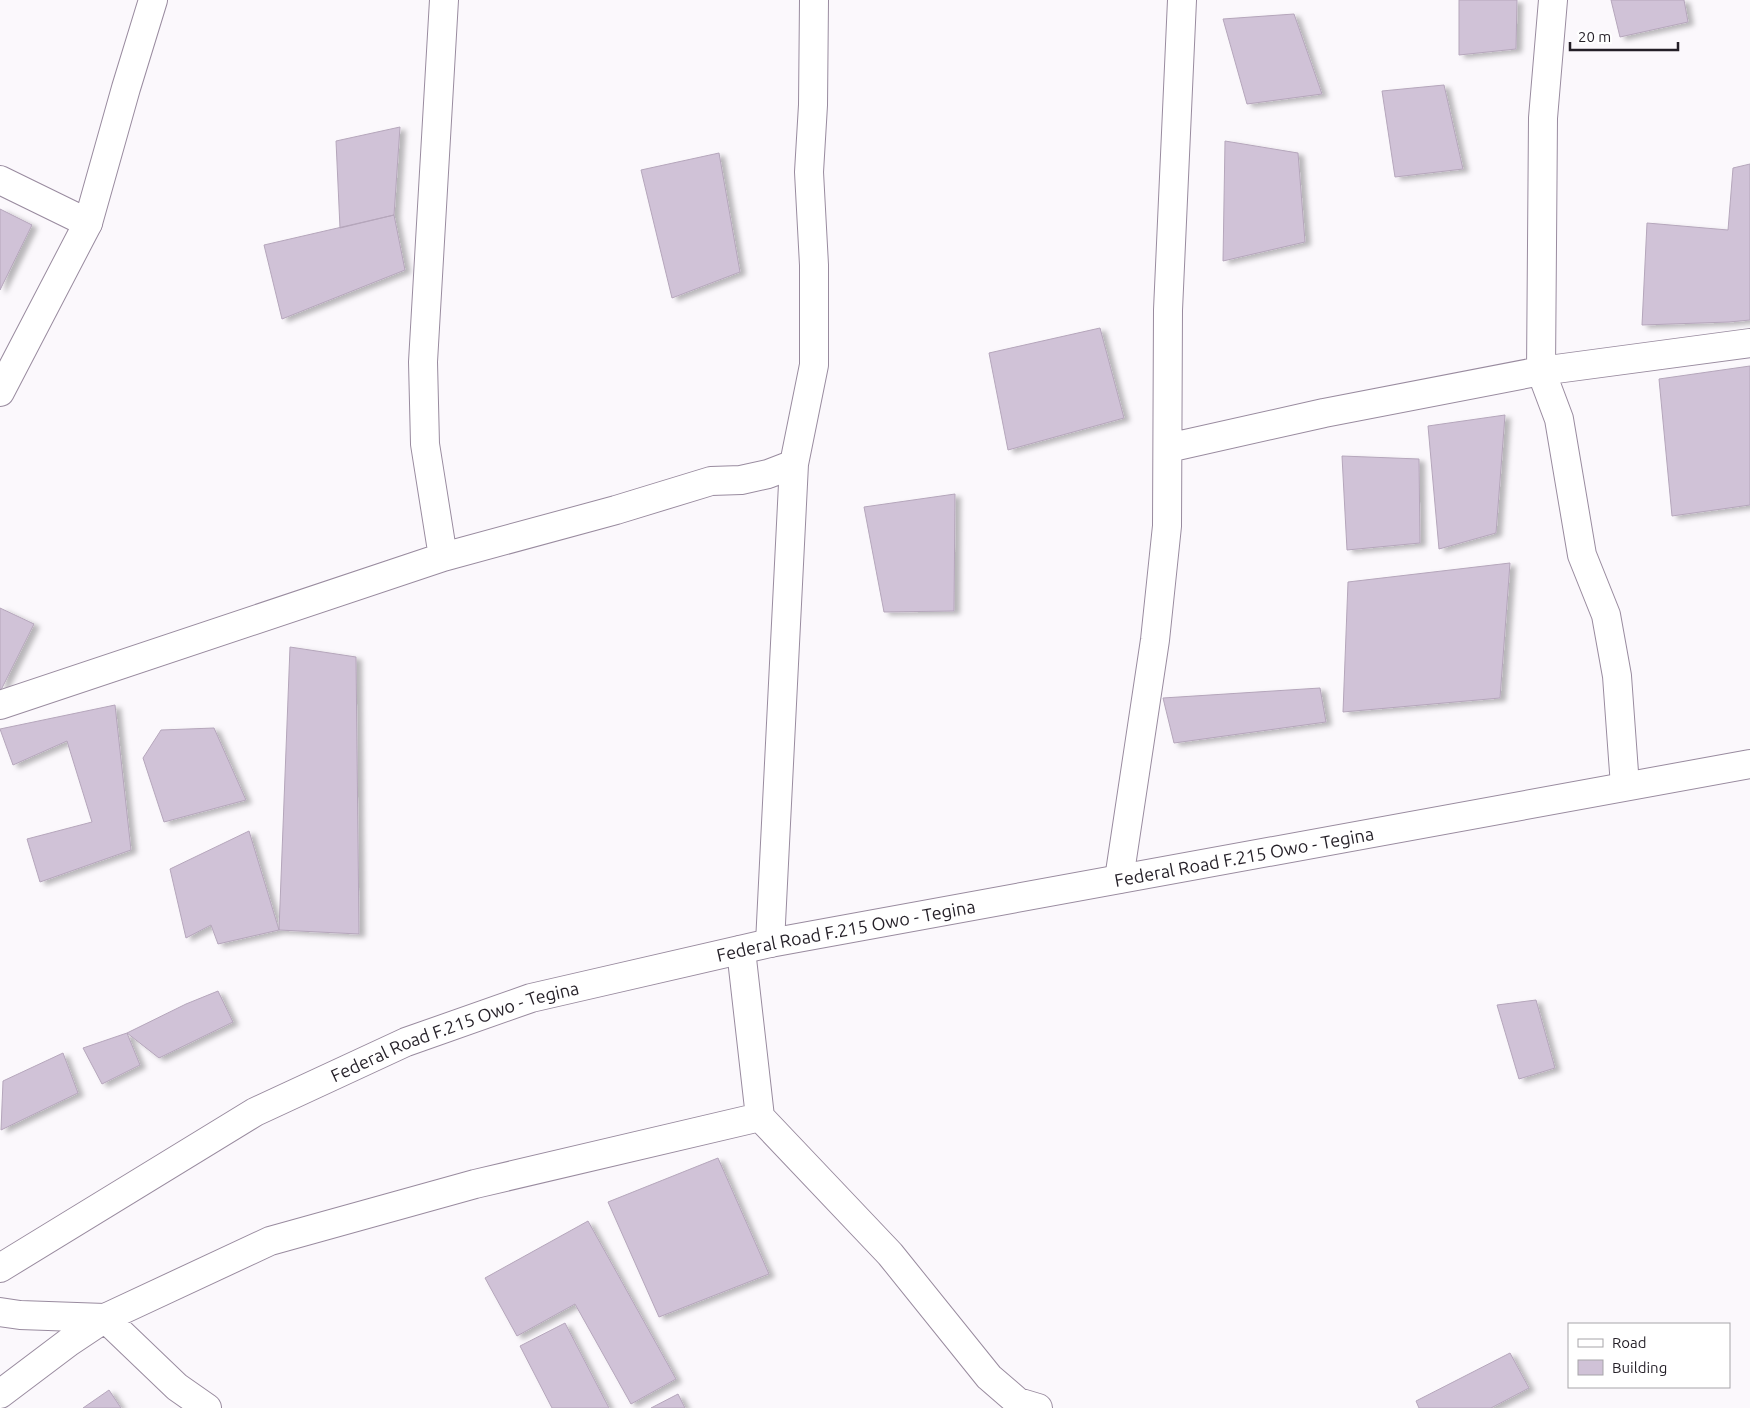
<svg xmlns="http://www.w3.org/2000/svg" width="1750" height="1408" font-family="Ubuntu,sans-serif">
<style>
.building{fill:#d0c2d7;stroke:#b5a6bb;filter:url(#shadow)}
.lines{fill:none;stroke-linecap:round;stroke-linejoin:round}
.street-casing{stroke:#998b9f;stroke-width:30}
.secondary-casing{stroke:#998b9f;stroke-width:30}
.primary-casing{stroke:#998b9f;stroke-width:30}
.street{stroke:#fff;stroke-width:28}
.secondary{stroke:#fff;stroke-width:28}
.primary{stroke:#fff;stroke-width:28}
.labels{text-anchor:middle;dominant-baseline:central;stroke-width:4.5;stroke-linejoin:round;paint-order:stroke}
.street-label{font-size:18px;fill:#241f27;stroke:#fff}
</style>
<defs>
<filter id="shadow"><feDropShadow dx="5.5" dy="3" stdDeviation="2.5" flood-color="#0004"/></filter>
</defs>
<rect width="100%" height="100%" fill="#fbf8fc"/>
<!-- building -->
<path class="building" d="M1459,0H1517L1516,49L1459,55Z
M1611,0H1684L1688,22L1620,37Z
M1294,14L1322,94L1247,104L1223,19Z
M1444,85L1463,169L1395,177L1382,91Z
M400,127L394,215L340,228L336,141Z
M1225,141L1298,153L1305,242L1223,261Z
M719,153L740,272L672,298L641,170Z
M1750,164V320L1729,322L1642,325L1647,223L1728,230L1733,168Z
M0,209L32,225L0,290Z
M394,215L405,270L282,319L264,245Z
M1100,328L1124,418L1008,450L989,353Z
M1750,366V505L1672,516L1659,379Z
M1505,415L1496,533L1439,549L1428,426Z
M1342,456L1419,459L1420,543L1347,550Z
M955,494L954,611L884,612L864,507Z
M1510,563L1500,698L1343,712L1348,582Z
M0,608L34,624L0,692Z
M290,647L356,657L359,934L279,930Z
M1320,688L1326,722L1174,743L1163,698Z
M115,705L131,850L40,882L27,839L92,822L67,741L13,765L0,729Z
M214,728L246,800L164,822L143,758L161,730Z
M249,831L279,930L218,944L211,925L186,938L170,869Z
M218,991L233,1022L159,1058L127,1033L186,1004Z
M1536,1000L1555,1068L1519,1079L1497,1005Z
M127,1033L140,1065L102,1084L83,1048Z
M63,1053L78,1093L1,1130L3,1081Z
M718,1158L769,1274L659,1317L608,1202Z
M588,1221L676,1379L631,1404L575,1304L517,1336L485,1278Z
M565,1323L609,1408H552L520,1346Z
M1510,1353L1529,1388L1491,1408H1419L1416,1401Z
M109,1390L121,1408H83Z
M678,1394L685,1408H651Z"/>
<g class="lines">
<!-- street casing -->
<g class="street-casing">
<path id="street" d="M444,0L423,362L425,444L443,557L616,510L711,481L741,480L768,474L794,464
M1553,0L1543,118L1541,371L1559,419L1582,555L1606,615L1617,676L1625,786
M0,180L88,223
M1168,448L1324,413L1541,371L1750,343
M0,705L443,557
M1119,879L1155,640L1167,526L1168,310L1182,0
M770,943L794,464L814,365V265L809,172L813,105L814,0
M760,1117L890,1254L989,1377L1018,1402L1038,1408
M0,1312L20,1315L105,1318L177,1387L207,1408
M0,1394L69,1342L105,1318L270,1241L475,1184L760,1117L741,950"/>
</g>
<!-- secondary casing -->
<g class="secondary-casing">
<path id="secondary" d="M0,392L88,223L126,88L153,0"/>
</g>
<!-- primary casing -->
<g class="primary-casing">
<g id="primary">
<path id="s1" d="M0,1268L255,1112L406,1042L531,998L770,943L1750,764"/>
</g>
</g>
<!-- street -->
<use href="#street" class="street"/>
<!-- secondary -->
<use href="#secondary" class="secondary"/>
<!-- primary -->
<use href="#primary" class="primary"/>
</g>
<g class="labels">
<!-- street labels -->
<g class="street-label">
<text stroke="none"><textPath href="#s1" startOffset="1325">Federal Road F.215 Owo - Tegina</textPath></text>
<text stroke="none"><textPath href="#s1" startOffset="920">Federal Road F.215 Owo - Tegina</textPath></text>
<text stroke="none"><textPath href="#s1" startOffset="515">Federal Road F.215 Owo - Tegina</textPath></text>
</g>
</g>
<!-- legend -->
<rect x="1568" y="1323" width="162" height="65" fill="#ffffff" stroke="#a7a5a9"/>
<rect x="1578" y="1339" width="25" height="8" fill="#ffffff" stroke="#a7a5a9"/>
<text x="1612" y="1348" font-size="15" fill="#241f27">Road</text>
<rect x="1578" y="1360" width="25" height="15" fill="#d0c2d7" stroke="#a7a5a9"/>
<text x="1612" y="1373" font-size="15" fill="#241f27">Building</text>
<!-- scale -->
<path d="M1570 42v8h108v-8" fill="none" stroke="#241f27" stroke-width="2.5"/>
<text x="1578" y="42" font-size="15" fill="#241f27" stroke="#ffffff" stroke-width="4" paint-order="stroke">20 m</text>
</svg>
